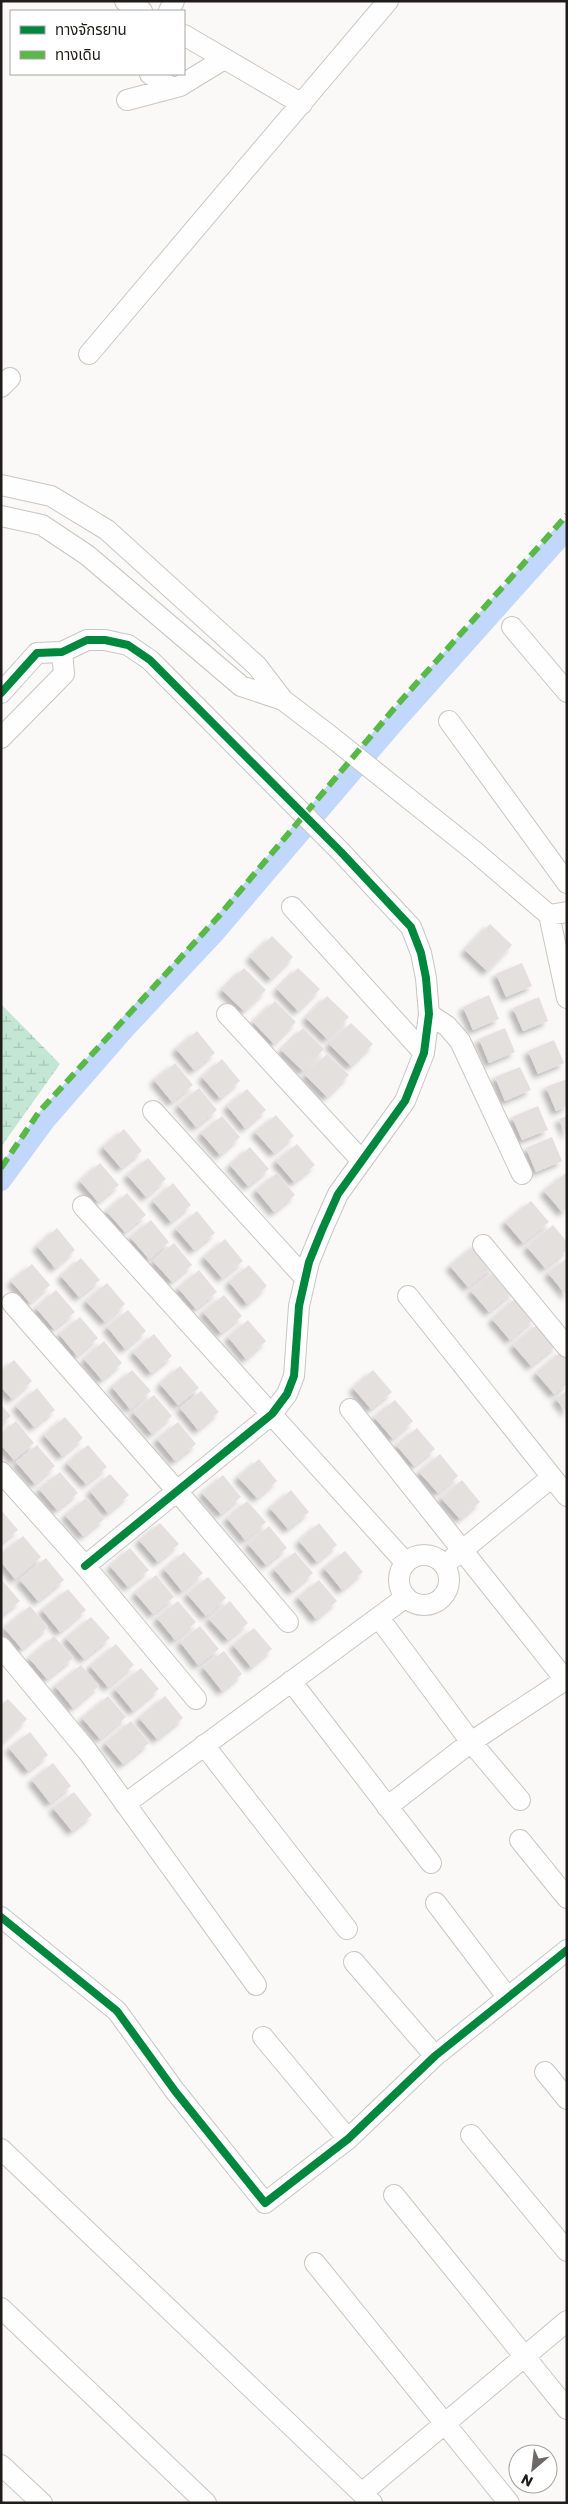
<svg xmlns="http://www.w3.org/2000/svg" width="568" height="2504" font-family="Poppins,'Noto Sans Thai',sans-serif">
<style>
.wetland{fill:url(#wetland-marsh)}
.lines{fill:none;stroke-linecap:round;stroke-linejoin:round}
.canal{stroke:#c2d7fc;stroke-width:20}
.building{fill:#e3e0dd;filter:url(#shadow)}
.minor-casing{stroke:#c9c6c3;stroke-width:22}
.minor{stroke:#fefefe;stroke-width:20}
.quiet{stroke:#58b947;stroke-width:6;stroke-dasharray:12 6;stroke-linecap:butt}
.cycleway-casing{stroke:#fff;stroke-width:11}
.cycleway{stroke:#00873e;stroke-width:8}
</style>
<defs>
<pattern id="wetland-marsh" width="20" height="14" patternUnits="userSpaceOnUse" patternTransform="scale(1.25)"><rect width="20" height="14" fill="#c4e6d4"/><path d="M1 5h8M5 5V1M11 12h8M15 12V8" fill="none" stroke="#a8c5b5"/></pattern>
<filter id="shadow"><feDropShadow dx="-4.5" dy="4.5" stdDeviation="2.5" flood-color="#0004"/></filter>
</defs>
<rect width="100%" height="100%" fill="#fbf9f7"/>
<!-- wetland -->
<path class="wetland" d="M1,1004L60,1064L1,1147Z"/>
<g class="lines">
<!-- canal -->
<path class="canal" d="M1,1181L45,1121L126,1028L214,934L395,722L567,530"/>
</g>
<!-- building -->
<path class="building" d="M490,924L512,945L487,971L465,950Z
M272,936L293,957L271,979L250,957Z
M522,963L532,986L506,997L496,974Z
M244,968L266,990L244,1011L222,990Z
M298,968L320,989L298,1011L277,989Z
M489,995L499,1019L473,1030L463,1007Z
M327,996L349,1017L327,1039L306,1018Z
M539,997L548,1021L523,1031L513,1008Z
M275,1001L296,1022L274,1044L253,1022Z
M351,1023L373,1044L351,1066L329,1044Z
M303,1028L324,1049L303,1071L281,1050Z
M505,1028L515,1052L489,1063L479,1039Z
M197,1031L215,1053L194,1070L176,1049Z
M554,1040L564,1063L538,1074L528,1051Z
M327,1054L349,1075L327,1097L305,1075Z
M222,1059L240,1081L220,1098L202,1077Z
M175,1063L193,1085L172,1102L154,1080Z
M520,1067L531,1090L505,1101L495,1077Z
M567,1079V1106L556,1111L546,1087Z
M199,1088L217,1110L196,1127L178,1105Z
M247,1089L266,1110L245,1128L227,1106Z
M538,1106L548,1130L522,1140L512,1117Z
M276,1115L294,1136L274,1153L255,1132Z
M222,1116L240,1137L220,1155L201,1133Z
M567,1116V1136L559,1119Z
M124,1129L142,1151L121,1168L103,1147Z
M552,1137L562,1161L536,1172L526,1148Z
M297,1144L315,1165L294,1182L276,1161Z
M250,1147L269,1169L248,1186L230,1165Z
M148,1158L166,1179L146,1197L127,1175Z
M100,1163L119,1185L98,1202L80,1181Z
M567,1172V1208L562,1212L544,1191Z
M277,1173L295,1195L274,1212L256,1190Z
M173,1183L191,1205L171,1222L153,1201Z
M127,1193L146,1215L125,1232L106,1211Z
M531,1201L549,1222L523,1243L505,1222Z
M197,1211L215,1233L194,1250L176,1229Z
M151,1220L169,1242L149,1259L130,1237Z
M553,1225L567,1242V1250L545,1268L527,1247Z
M57,1228L75,1250L55,1268L37,1246Z
M225,1239L243,1261L222,1278L204,1257Z
M174,1243L192,1265L172,1282L153,1261Z
M476,1244L494,1266L468,1287L450,1266Z
M81,1258L100,1280L79,1297L61,1276Z
M567,1258V1296L548,1273Z
M32,1264L50,1285L30,1303L11,1281Z
M249,1265L267,1286L247,1304L229,1282Z
M199,1270L217,1292L196,1309L178,1288Z
M496,1270L514,1291L489,1312L471,1291Z
M107,1283L125,1304L105,1322L86,1301Z
M56,1290L75,1312L54,1329L36,1308Z
M224,1295L242,1316L221,1333L203,1312Z
M517,1297L535,1318L510,1340L492,1319Z
M128,1310L146,1331L125,1349L107,1327Z
M80,1317L98,1338L77,1356L59,1334Z
M248,1320L266,1341L246,1359L228,1337Z
M539,1323L557,1345L531,1366L513,1345Z
M154,1334L172,1356L151,1373L133,1352Z
M104,1341L122,1363L102,1380L84,1359Z
M562,1351L567,1357V1384L554,1394L536,1373Z
M14,1360L32,1381L12,1399L1,1387V1371Z
M180,1366L199,1388L178,1405L160,1384Z
M132,1370L151,1391L130,1409L112,1387Z
M373,1370L392,1392L371,1409L353,1388Z
M37,1388L55,1410L34,1427L16,1406Z
M567,1390V1413L556,1399Z
M201,1391L219,1412L198,1430L180,1408Z
M154,1395L172,1416L152,1434L133,1412Z
M395,1400L413,1421L393,1439L374,1417Z
M1,1405L11,1416L1,1424Z
M65,1417L83,1438L62,1456L44,1435Z
M16,1421L34,1443L14,1460L1,1445V1434Z
M178,1422L196,1444L175,1461L157,1439Z
M417,1428L435,1449L414,1466L396,1445Z
M37,1445L55,1466L35,1484L16,1462Z
M88,1445L107,1467L86,1484L67,1463Z
M440,1454L458,1476L438,1493L419,1472Z
M259,1459L277,1481L257,1498L238,1477Z
M60,1472L78,1493L57,1510L39,1489Z
M110,1474L129,1495L108,1513L90,1491Z
M223,1475L241,1497L221,1514L202,1493Z
M462,1480L480,1502L460,1519L441,1498Z
M291,1490L309,1512L288,1529L270,1508Z
M86,1498L104,1519L83,1536L65,1515Z
M247,1501L266,1522L245,1540L227,1518Z
M1,1510L18,1530L1,1543Z
M160,1523L179,1544L158,1562L139,1540Z
M319,1523L337,1545L317,1562L299,1541Z
M269,1526L287,1548L266,1565L248,1544Z
M23,1536L41,1557L15,1579L1,1562V1554Z
M130,1548L149,1570L128,1587L110,1566Z
M345,1551L363,1572L342,1590L324,1568Z
M184,1552L203,1573L182,1591L164,1569Z
M295,1552L313,1573L292,1591L274,1569Z
M46,1558L64,1580L38,1601L20,1580Z
M156,1575L174,1597L153,1614L135,1593Z
M208,1577L226,1598L206,1616L187,1594Z
M1,1579L20,1601L1,1616Z
M319,1580L337,1601L316,1619L298,1597Z
M68,1589L86,1610L60,1632L42,1610Z
M178,1601L196,1622L175,1640L157,1618Z
M230,1601L248,1623L228,1640L209,1619Z
M30,1606L48,1627L22,1649L4,1628Z
M91,1617L110,1638L84,1659L66,1638Z
M200,1626L219,1649L198,1665L180,1642Z
M254,1628L272,1649L251,1667L233,1645Z
M54,1636L73,1658L47,1679L29,1658Z
M116,1644L134,1665L108,1687L90,1666Z
M224,1651L242,1674L222,1691L203,1667Z
M81,1665L99,1686L73,1708L55,1686Z
M141,1668L159,1689L133,1711L115,1689Z
M108,1696L126,1717L100,1739L82,1718Z
M165,1696L183,1718L157,1739L139,1718Z
M8,1699L27,1719L1,1744V1705Z
M131,1721L149,1743L123,1764L105,1743Z
M30,1732L48,1755L28,1771L9,1748Z
M53,1763L71,1786L50,1803L32,1780Z
M74,1792L92,1815L72,1831L53,1808Z"/>
<g class="lines">
<!-- minor casing -->
<g class="minor-casing">
<path id="minor" d="M125,1L142,11
M169,11L174,1
M184,35L302,104
M150,74L172,88
M127,100L180,86L224,59
M89,354L388,1
M1,387L10,378
M1,485L51,496L107,530L257,666L283,700L329,735L473,850L549,915L567,912
M1,516L42,525L87,555L241,686L283,700
M512,627L567,692
M1,693L37,653L62,652L87,640H105L128,645L150,660L341,852L411,927L421,953L426,978L429,1014L424,1053L405,1101L338,1194L322,1230L309,1262L299,1306L294,1376L287,1394L272,1414L85,1566
M449,721L567,883
M1,738L64,674L62,652
M292,907L424,1053
M549,915L567,998
M227,1014L362,1161
M429,1014L447,1026L460,1041L522,1174
M153,1111L305,1278
M83,1206L405,1562
M483,1245L567,1347
M408,1296L567,1496
M12,1303L177,1491L288,1622
M350,1409L567,1682
M1,1472L85,1566L196,1699
M399 1580a25 25 0 1 1 50 0a25 25 0 1 1-50 0Z
M453,1558L552,1477
M379,1618L471,1742L520,1800
M1,1647L88,1752L256,1985
M291,1681L431,1863
M204,1745L347,1929
M125,1804L406,1597
M387,1807L471,1742L565,1680
M520,1840L567,1898
M436,1903L508,1998
M1,1917L117,2011L175,2091L265,2203L348,2139L435,2056L567,1950
M354,1962L435,2056
M263,2037L348,2139
M545,2072L567,2099
M471,2135L567,2251
M1,2149L372,2503
M394,2195L567,2409
M315,2263L509,2503
M1,2308L206,2503
M1,2465L42,2503
M362,2493L567,2321"/>
</g>
<!-- minor -->
<use href="#minor" class="minor"/>
<!-- quiet -->
<path class="quiet" d="M1,1168L39,1112L218,917L398,704L567,515"/>
<!-- cycleway casing -->
<g class="cycleway-casing">
<path id="cycleway" d="M1,693L37,653L62,652L87,640H105L128,645L150,660L341,852L411,927L421,953L426,978L429,1014L424,1053L405,1101L338,1194L322,1230L309,1262L299,1306L294,1376L287,1394L272,1414L85,1566
M1,1917L117,2011L175,2091L265,2203L348,2139L435,2056L567,1950"/>
</g>
<!-- cycleway -->
<use href="#cycleway" class="cycleway"/>
</g>
<!-- border -->
<rect width="568" height="2504" fill="none" stroke="#201c19" stroke-width="5"/>
<!-- legend -->
<rect x="10" y="10" width="175" height="65" fill="#ffffff" stroke="#a6a4a3"/>
<rect x="20" y="26" width="25" height="8" fill="#00873e" stroke="#a6a4a3"/>
<text x="55" y="35" font-size="15" fill="#201c19">ทางจักรยาน</text>
<rect x="20" y="51" width="25" height="8" fill="#58b947" stroke="#a6a4a3"/>
<text x="55" y="60" font-size="15" fill="#201c19">ทางเดิน</text>
<!-- north arrow -->
<g transform="translate(533 2469) rotate(208)"><circle r="24" fill="#ffffff" stroke="#a6a4a3"/>
<path d="M0-4L9 19L0 12L-9 19Z" fill="#6d6967"/>
<text y="-8" font-size="14" font-weight="bold" text-anchor="middle" fill="#201c19">N</text>
</g>
</svg>
